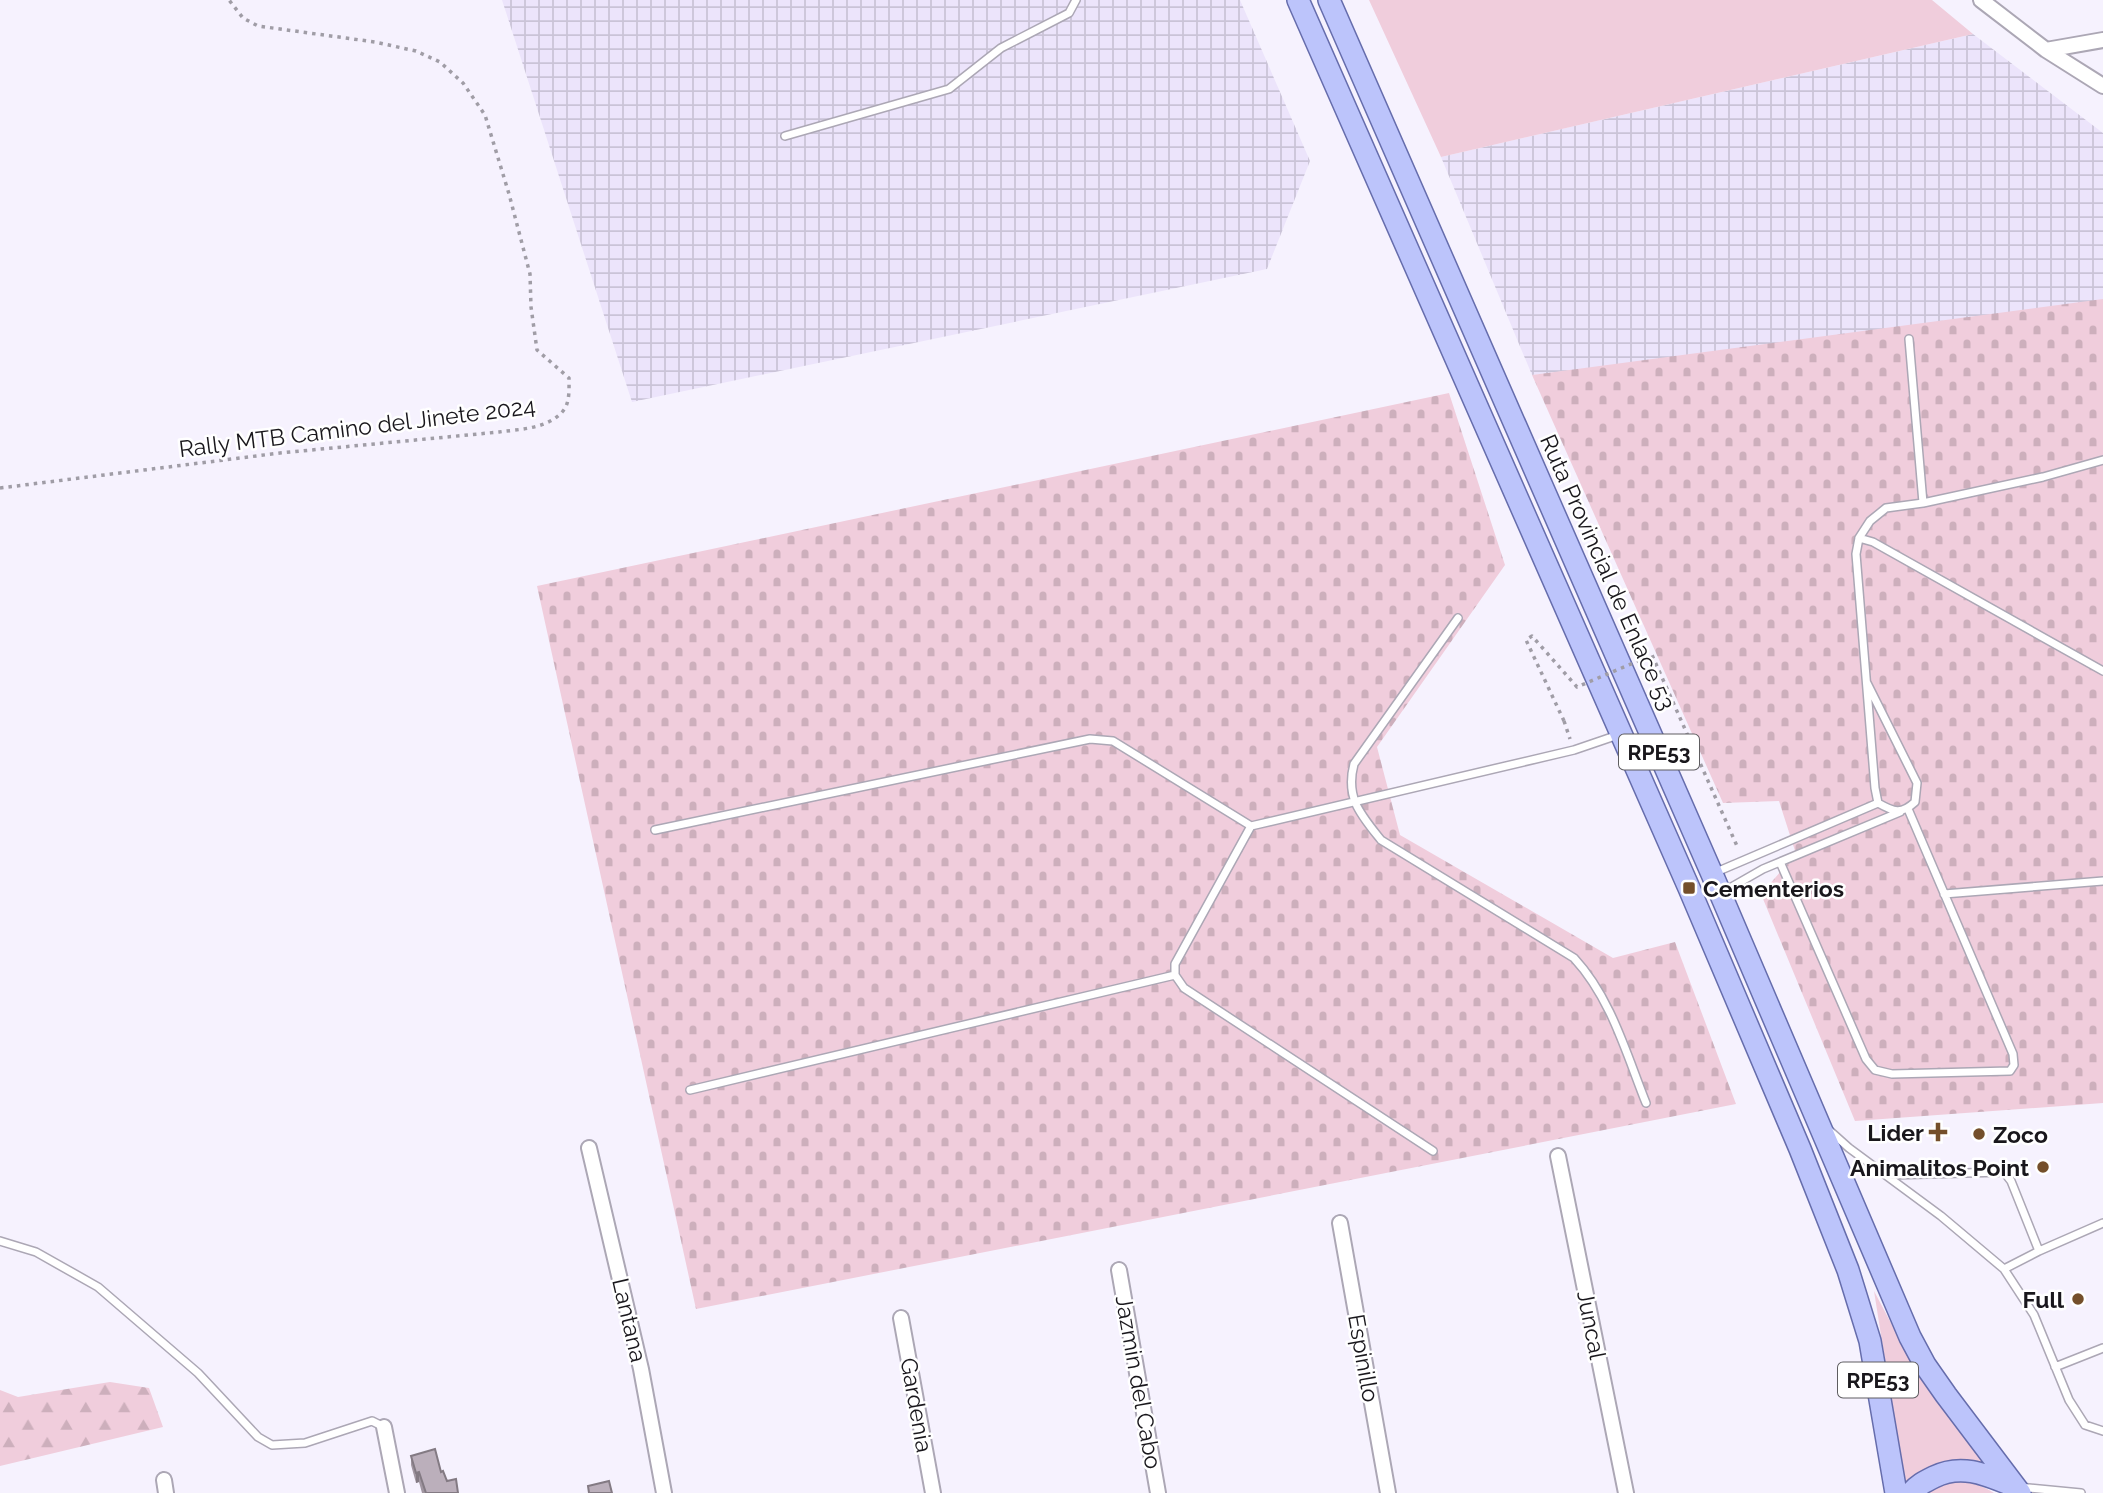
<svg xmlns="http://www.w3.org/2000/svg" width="2103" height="1493" font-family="Raleway,sans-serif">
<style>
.industrial{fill:url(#industrial-grid)}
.grass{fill:#f0cddc}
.forest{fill:url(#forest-firs)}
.cemetery{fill:url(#cemetery-stones)}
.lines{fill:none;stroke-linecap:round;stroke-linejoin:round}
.lane-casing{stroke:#aca7b5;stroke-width:10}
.street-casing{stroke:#aca7b5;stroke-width:18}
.primary-casing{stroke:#666dac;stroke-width:24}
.path{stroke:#a09da6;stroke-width:3.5;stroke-dasharray:3.5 5;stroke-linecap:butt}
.lane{stroke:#fff;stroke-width:7}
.street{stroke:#fff;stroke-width:14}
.primary{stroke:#bcc4fb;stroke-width:21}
.path-bridge{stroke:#a09da6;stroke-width:3.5;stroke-dasharray:3.5 5;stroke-linecap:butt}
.wall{fill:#a196a1}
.shaded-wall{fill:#837a83}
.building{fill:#bbafbb;stroke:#837a83;stroke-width:2}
.poi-dot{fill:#744f2b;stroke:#fff;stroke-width:2.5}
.labels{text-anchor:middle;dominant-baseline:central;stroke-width:5;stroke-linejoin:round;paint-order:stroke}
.shield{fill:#fff;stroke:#5e5d60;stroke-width:2}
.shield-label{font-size:21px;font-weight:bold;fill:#19171c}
.street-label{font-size:23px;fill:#19171c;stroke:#fff}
.poi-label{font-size:23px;font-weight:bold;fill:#19171c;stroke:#fff;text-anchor:end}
</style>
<defs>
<pattern id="industrial-grid" width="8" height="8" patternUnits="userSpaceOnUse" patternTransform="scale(1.75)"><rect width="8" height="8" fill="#ece4fb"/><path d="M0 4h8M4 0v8" fill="none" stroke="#cac3d7"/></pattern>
<pattern id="forest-firs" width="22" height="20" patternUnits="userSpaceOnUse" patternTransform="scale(1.75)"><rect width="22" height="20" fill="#f0cddc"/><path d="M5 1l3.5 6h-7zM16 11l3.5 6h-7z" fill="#cdafbc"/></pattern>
<pattern id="cemetery-stones" width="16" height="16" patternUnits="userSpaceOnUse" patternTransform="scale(1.75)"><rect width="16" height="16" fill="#f0cddc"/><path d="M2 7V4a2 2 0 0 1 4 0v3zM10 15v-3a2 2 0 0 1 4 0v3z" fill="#cdafbc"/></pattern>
</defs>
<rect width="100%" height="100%" fill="#f6f2fe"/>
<!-- industrial -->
<path class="industrial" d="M502,0H1240L1310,161L1267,269L632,402Z
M1973,34L2103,133V307L1532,375L1441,157Z"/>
<!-- grass -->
<path class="grass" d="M1369,0H1932L1973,34L1441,157Z
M1874,1291L1918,1374L1986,1465C1944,1456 1939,1464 1905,1486Z
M1957,1481C1971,1482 1982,1485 1994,1493H1928L1942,1485Z"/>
<!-- forest -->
<path class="forest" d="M110,1382L149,1388L163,1427L0,1466V1390L18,1397Z"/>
<!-- cemetery -->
<path class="cemetery" d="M2103,299V1103L1855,1121L1761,894L1796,854L1779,801L1723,803L1532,375Z
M1449,393L1505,565L1377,747L1400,835L1613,958L1675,942L1736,1104L696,1309L537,586Z"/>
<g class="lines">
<!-- lane casing -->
<g class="lane-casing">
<path id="lane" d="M785,136L949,89L1001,48L1069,13L1076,0
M1909,339L1923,503
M2103,460L2043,477L1923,503L1886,508L1870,521L1859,538L1873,542L2103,671
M1859,538L1856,554L1875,788L1878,803C1894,812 1901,815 1915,802L1917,783L1867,683
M1458,618L1354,764C1345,798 1361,815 1381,840L1574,958C1611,998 1626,1053 1646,1103
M1251,826L1175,964V975L1184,988L1433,1151
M655,830L1090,739L1113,741L1251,826L1574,750L1618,735
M1780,862L1866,1059L1875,1070L1892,1074L2010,1071L2014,1065L2013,1054L1908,809
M1714,873L1878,803
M1721,893L1763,869L1900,812
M1944,894L2103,881
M690,1090L1175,975
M1830,1131L1849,1148L1941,1216L2004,1269L2034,1315L2069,1400L2085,1425L2103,1431
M1888,1175L2004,1172L2011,1181L2039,1251
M0,1241L36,1252L98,1287L198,1373L258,1437L272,1445L305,1443L372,1421L384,1427
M2004,1269L2039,1251L2103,1223
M2055,1367L2103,1348
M2019,1487L2081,1493"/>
</g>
<!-- street casing -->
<g class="street-casing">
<path id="street" d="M1981,0L2046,50L2103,86
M2046,50L2103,40
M589,1148L641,1369L664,1493
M1558,1156L1626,1493
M1340,1223L1388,1493
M1119,1270L1158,1493
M901,1318L933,1493
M384,1427L397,1493
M164,1480L166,1493"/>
</g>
<!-- primary casing -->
<g class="primary-casing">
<path id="primary" d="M1298,0L1689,888L1800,1149L1848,1270L1870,1341L1896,1493
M1329,0L1712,874L1910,1337L1925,1365L1946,1395L2020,1493
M1911,1493C1918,1485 1924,1482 1934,1477C1962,1463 1987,1475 2014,1486"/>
</g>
<!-- path -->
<path class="path" d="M0,488L280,453L499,432C520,429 548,429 563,411C570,403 569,389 569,378L537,350L531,307L530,274L509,194L485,115L463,83L440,62L416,51L375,42L258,26L243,18L229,0
M1564,721L1570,739"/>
<!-- lane -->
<use href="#lane" class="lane"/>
<!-- street -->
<use href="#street" class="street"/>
<!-- primary -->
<use href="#primary" class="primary"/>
<!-- path-bridge -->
<path class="path-bridge" d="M1564,721L1526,640L1532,636L1577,687L1652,655L1737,846"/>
</g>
<!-- wall -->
<path class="wall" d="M411,1456L441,1472L458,1493H422L419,1482L416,1483L411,1465Z"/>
<!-- shaded-wall -->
<path class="shaded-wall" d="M419,1472V1482L416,1483V1473Z"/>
<!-- building -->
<path class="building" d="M435,1449L441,1472L443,1471L447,1481L456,1479L458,1493H426L419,1472L416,1473L411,1456Z
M609,1481L612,1493H589L588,1486Z"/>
<!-- markers -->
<g class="poi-dot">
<rect x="1682" y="881" width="14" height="14" rx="3.5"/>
<path d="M1934.5 1121.5h7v7h7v7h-7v7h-7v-7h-7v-7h7z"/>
<circle cx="1979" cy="1134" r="7"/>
<circle cx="2043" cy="1167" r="7"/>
<circle cx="2078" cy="1299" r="7"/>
</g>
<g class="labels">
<!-- shield labels -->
<g class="shield">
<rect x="1619" y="734.5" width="80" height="35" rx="5"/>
<rect x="1838" y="1362.5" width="80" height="35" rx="5"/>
</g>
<g class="shield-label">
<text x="1659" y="752">RPE53</text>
<text x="1878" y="1380">RPE53</text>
</g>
<!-- street labels -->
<g class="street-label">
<text transform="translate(357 427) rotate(-7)">Rally MTB Camino del Jinete 2024</text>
<text transform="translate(1608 572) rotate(66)">Ruta Provincial de Enlace 53</text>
<text transform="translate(630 1320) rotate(77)">Lantana</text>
<text transform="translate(1592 1325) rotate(79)">Juncal</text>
<text transform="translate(1364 1358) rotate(80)">Espinillo</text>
<text transform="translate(1139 1382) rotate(80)">Jazmin del Cabo</text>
<text transform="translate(917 1405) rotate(80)">Gardenia</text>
</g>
<!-- poi labels -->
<g class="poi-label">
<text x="1703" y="888" text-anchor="start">Cementerios</text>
<text x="1924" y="1132">Lider</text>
<text x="1993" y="1134" text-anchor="start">Zoco</text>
<text x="2029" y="1167">Animalitos Point</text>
<text x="2064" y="1299">Full</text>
</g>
</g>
</svg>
